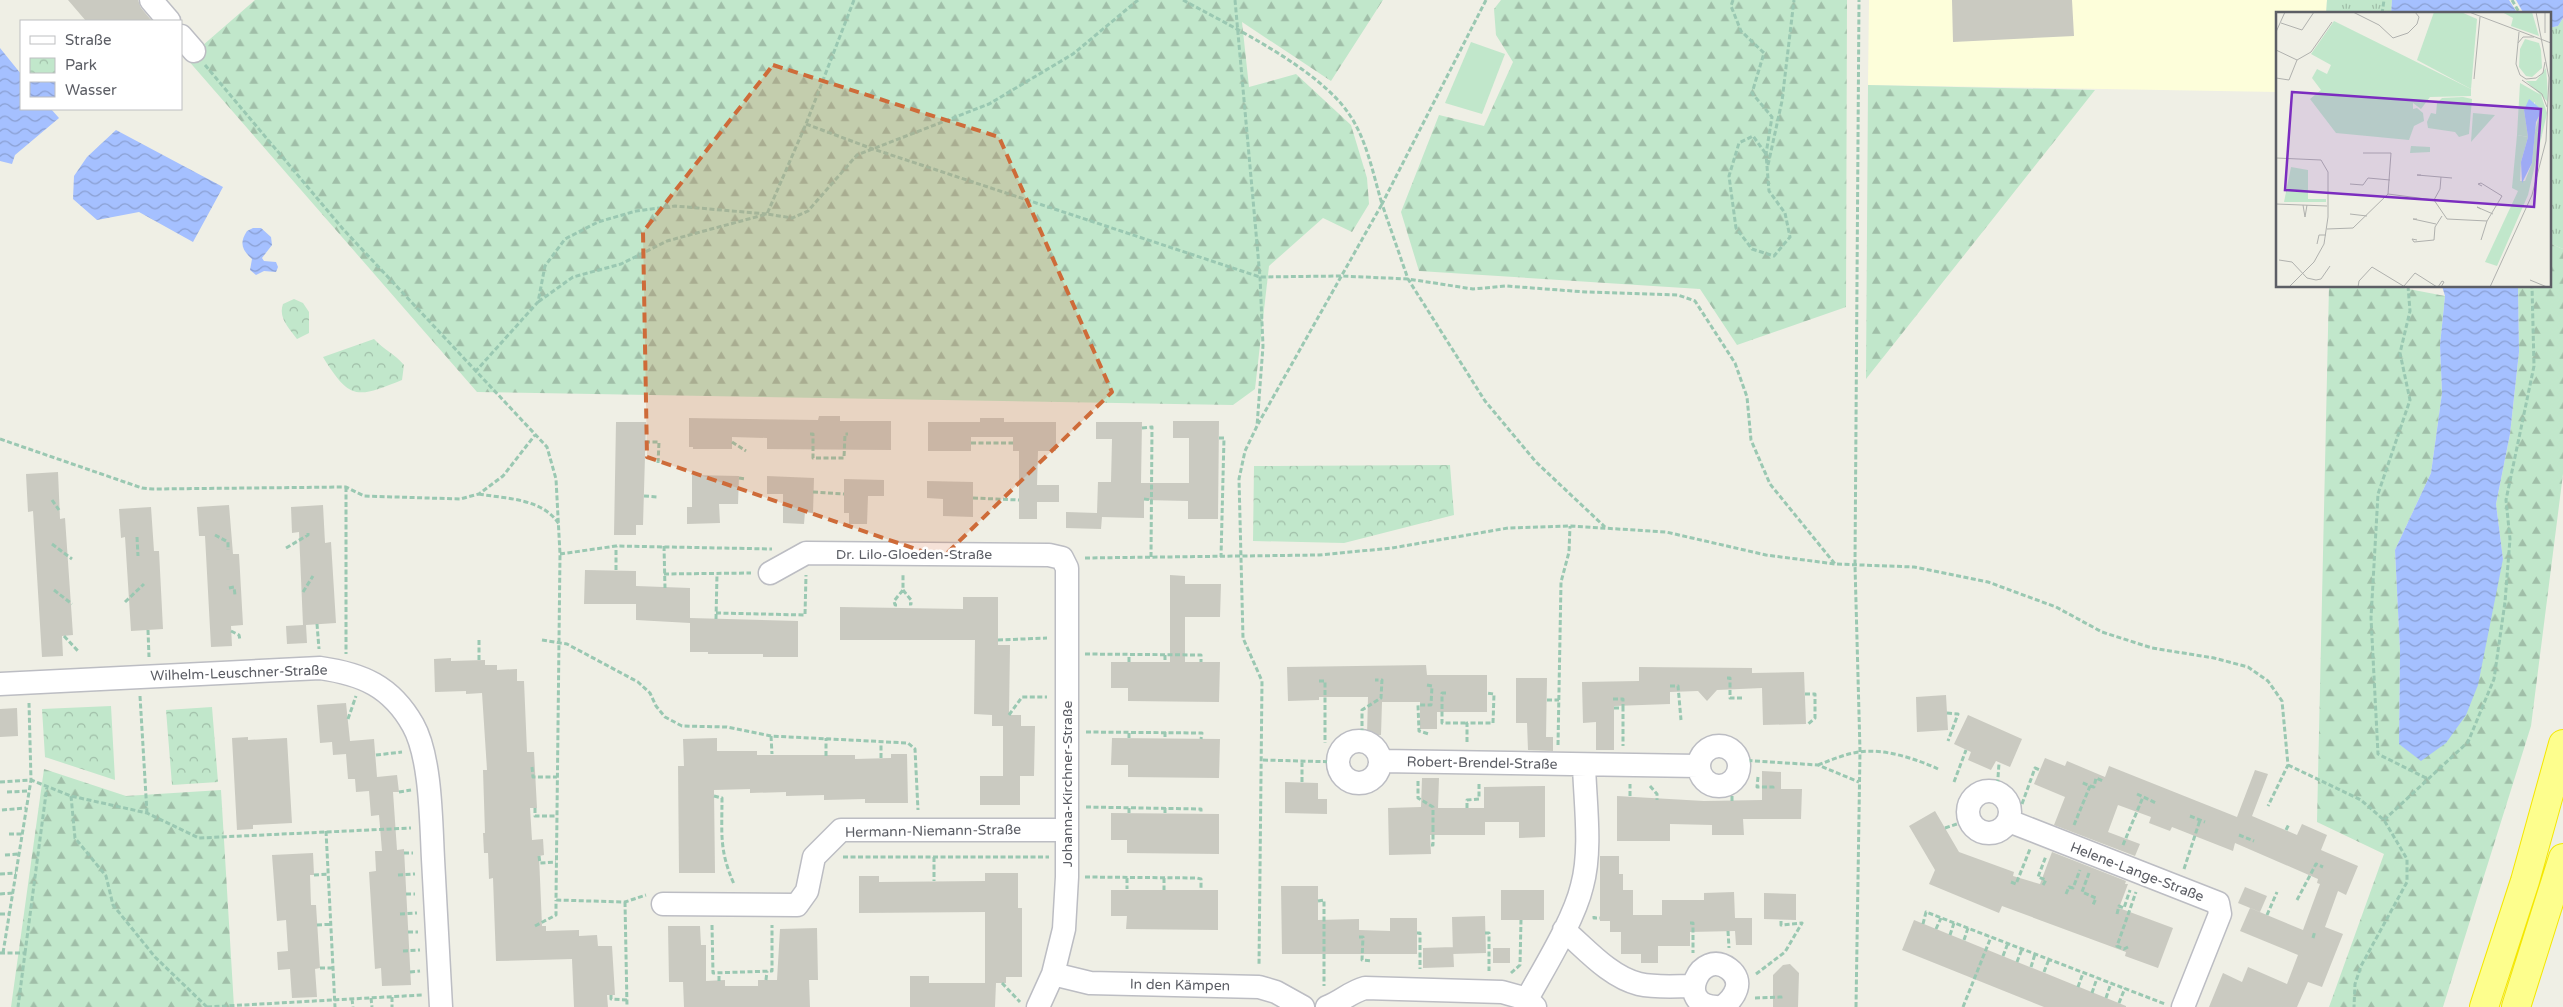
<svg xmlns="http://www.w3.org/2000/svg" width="2563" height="1007" font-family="'Varela Round',sans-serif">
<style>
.commercial{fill:#fdfeda}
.grass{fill:url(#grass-tufts)}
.forest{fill:url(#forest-firs)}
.park{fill:url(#park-crowns)}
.garden{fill:#c1e7cb}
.water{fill:url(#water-waves)}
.building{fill:#cacac1}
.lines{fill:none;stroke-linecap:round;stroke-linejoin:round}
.minor-casing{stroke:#bcbdc3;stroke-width:25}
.highway-casing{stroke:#f4e700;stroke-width:30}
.path{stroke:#9ac8b2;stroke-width:3;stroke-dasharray:5 2.5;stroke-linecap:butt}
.minor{stroke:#fff;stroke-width:22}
.highway{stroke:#fdfe8d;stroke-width:28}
.marked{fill:#ce6b39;fill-opacity:0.2;stroke:#ce6b39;stroke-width:4;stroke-dasharray:10 6;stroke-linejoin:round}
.labels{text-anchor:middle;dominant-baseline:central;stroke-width:5;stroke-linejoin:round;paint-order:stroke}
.street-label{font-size:14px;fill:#5c5e65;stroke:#fff}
.inset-road{fill:none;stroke:#b0b1ae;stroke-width:1}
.view{fill:#7b2cbf;fill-opacity:0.15;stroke:#7b2cbf;stroke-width:2.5}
.inset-edge{fill:none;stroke:#5c5e65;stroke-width:2.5}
</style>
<defs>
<pattern id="grass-tufts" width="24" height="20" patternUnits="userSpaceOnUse" patternTransform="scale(1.25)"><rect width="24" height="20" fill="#c1e7cb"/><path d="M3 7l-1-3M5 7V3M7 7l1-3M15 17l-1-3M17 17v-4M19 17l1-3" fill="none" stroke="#a0bea8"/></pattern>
<pattern id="forest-firs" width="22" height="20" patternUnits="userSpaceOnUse" patternTransform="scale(1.25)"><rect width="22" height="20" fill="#c1e7cb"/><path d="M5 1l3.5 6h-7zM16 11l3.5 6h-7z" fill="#a0bea8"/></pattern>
<pattern id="park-crowns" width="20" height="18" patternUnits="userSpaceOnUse" patternTransform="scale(1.25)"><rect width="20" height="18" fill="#c1e7cb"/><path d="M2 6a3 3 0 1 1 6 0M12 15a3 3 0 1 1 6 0" fill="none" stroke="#a0bea8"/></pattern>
<pattern id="water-waves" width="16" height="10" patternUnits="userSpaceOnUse" patternTransform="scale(1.25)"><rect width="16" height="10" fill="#a5c0ff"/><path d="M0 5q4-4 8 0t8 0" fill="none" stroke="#8a9fd2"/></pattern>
</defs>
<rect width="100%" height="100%" fill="#efefe5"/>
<!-- commercial -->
<path class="commercial" d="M1869,0H2327L2326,14H2277V92L1868,85Z"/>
<!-- grass -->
<path class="grass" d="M2327,0H2392L2391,14H2326Z
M2563,18V249L2549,243V28L2558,26Z"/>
<!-- forest -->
<path class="forest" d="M255,0H1383L1331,81L1242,22L1249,87L1296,74L1351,125L1367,178L1369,204L1352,232L1323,218L1269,266L1255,389L1233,405L477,392L187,59Z
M1501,0H1847L1846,307L1737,345L1700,289L1419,271L1401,212L1439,115L1484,126L1513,62L1496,35L1494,9Z
M1868,85L2095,90L1866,379Z
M2549,243L2563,249V474L2531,726L2443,1007H2329L2384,854L2317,822L2329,286H2393L2445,296L2440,345L2442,393L2431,473L2395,550L2400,651L2399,744L2503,559L2496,504L2510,434L2519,352L2518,286H2549Z
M44,769L126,796L221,790L234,1007H11Z"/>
<!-- park -->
<path class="park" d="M294,299L303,303L309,312V333L297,339C289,328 278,318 283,304Z
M374,339C384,350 394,353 404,365L402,380C357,398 350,401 323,357Z
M1450,465L1454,515L1344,543L1253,541L1254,466Z
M111,706L115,780L45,757L42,709Z
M212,707L218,782L172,785L166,710Z"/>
<!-- garden -->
<path class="garden" d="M1471,42L1505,54L1482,114L1445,103Z"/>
<!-- water -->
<path class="water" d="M2392,0H2509L2518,14H2391Z
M2516,0H2563V18L2558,26L2549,28V14H2524Z
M0,48L21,74V109H51L59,118L15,155L12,164L0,161Z
M116,130L223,187L193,242L139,212L97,220L73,199L74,176L87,157Z
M253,228H261L271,237L272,245L262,258L264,261L276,262L278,267L276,272L264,271L256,275L250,270L252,259C242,250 239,243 247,231Z
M2442,286H2518L2519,352L2510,434L2496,504L2503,559L2478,685L2466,715L2446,743L2421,761L2399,744L2400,651L2395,550L2431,473L2442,393L2440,345L2445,296Z"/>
<!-- building -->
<path class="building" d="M68,0H138L141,8L152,21H86Z
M1952,0H2072L2074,36L1953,42Z
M819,416H840V421H891V450L767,449V438L732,437V449H693V447H689V418L818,420Z
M980,418H1004V422H1056V451H1038L1037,485H1059V502H1037V519H1019V451H1013V437H971V451H928V422H980Z
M1173,421H1219L1218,519H1188V501L1144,500V518L1102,517L1101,529L1066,528V512L1097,513L1098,482H1111L1112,439H1096V422H1142L1141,483H1189V438H1173Z
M616,422H646L643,525H636V535H614Z
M58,472L60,519L65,518L73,635L62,636L63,656L42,657L33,511L28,512L26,474Z
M692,475L739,476L738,504H719L720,523L687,524V507H692Z
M767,476L814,478L813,513L805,512L804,524L783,523V494H767Z
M844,479L884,480V496H868L867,524H849V513H844Z
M927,481L973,482V517L943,516V499L927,498Z
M229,505L233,554H239L243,625L231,626L232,646L211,647L205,536H199L197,507Z
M323,505L325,543L331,542L336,623L306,625L307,643L287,644L286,626L303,625L299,532L292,533L291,507Z
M151,507L154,551H159L163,629L131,631L125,537L121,538L119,509Z
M585,570L636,571V586L690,588V623L636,620V604H584Z
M1170,575L1185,576V584H1221L1220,617H1185V662H1220L1219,702L1128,701V688H1111V662H1170Z
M963,597H998V645H1010L1009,715H1021V726H1035L1034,776H1020V805H980V776H1003V726H992V715L974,714L975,640H840V607L963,609Z
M690,618L798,621V657H763V654H708V652H690Z
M451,658V661L485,660V665H497V670L517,669V681H524L527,752H534L537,808H530L532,840L543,839L544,855L539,856L542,926H546V931L579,930V936L597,935L598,946H612L615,995H607L608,1007H574L572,959L496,961L493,878L489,879L488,853H484L483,833H485L483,770H487L482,693L466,694V691L435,692L434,659Z
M1426,665L1427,675H1487V712H1437V729H1420V702H1382L1381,735H1367L1368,697H1319V700L1288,701L1287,667Z
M1639,667L1752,668V673L1804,672L1806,724L1763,725L1762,688L1717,690L1707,701L1698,691L1670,692V704L1614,706V750H1596V722L1583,723L1582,682L1639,681Z
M1516,678H1547L1546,737H1553V751L1528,750L1527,723H1516Z
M1946,695L1948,730L1917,732L1916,697Z
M346,703L350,741L374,739L377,777L397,775L399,792H393L397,850L404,849L411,985L382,986L381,968L375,969L369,872L376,871L375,851H382L379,815L371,816L369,791L356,792L355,779H348L346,754L333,755L332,742L320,743L317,705Z
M17,708L18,736L0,737V709Z
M1968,715L2022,739L2010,767L1996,761L1991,770L1968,760L1971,752L1954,744Z
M248,737V740L287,738L292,823L253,825V829L237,830L232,738Z
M717,738V751H757V755H855V759L891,758V754H907L908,803H865V799L824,800V795L786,796V792L750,793V789L714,790L715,873H679L678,766H684L683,739Z
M1112,738L1220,739L1219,778L1128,777V765H1111Z
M2045,758L2065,766L2067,761L2105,777L2109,766L2237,817L2255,770L2268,774L2252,816L2297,835L2302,824L2327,835L2321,850L2358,866L2346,895L2338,891L2325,927L2343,934L2322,987L2308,982L2297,1007H2209L2223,973L2242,982L2248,967L2287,984L2298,955L2240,931L2250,908L2303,930L2320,884L2317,883L2318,879L2235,843L2233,851L2172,827L2170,831L2149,823L2151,817L2118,805L2108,832L2140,844L2135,856L2054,825L2065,797L2034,784Z
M1762,771L1781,772V789H1802L1801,819H1743L1744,835H1712V825L1670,824V841H1617V796L1704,801L1762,800Z
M1422,778H1439L1438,808H1484V787L1545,786V837L1519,838V822H1485V835H1430L1431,854L1389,855L1388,808L1421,807Z
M1285,782L1318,783V799H1327V814L1285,813Z
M1935,811L1959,852L2014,872L2013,876L2040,884L2052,852L2126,881L2125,884H2128L2119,908L2173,928L2158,968L2125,956L2126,952L2002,906L1999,913L1929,884L1935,870L1909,826Z
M1111,813L1219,814V854L1127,853V840H1111Z
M313,853L314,875H310L311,905H316L320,968L315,969L317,997L292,998L290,969L278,970L277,952L288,951L286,920L277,921L272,855Z
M1600,856H1619V874H1623V890H1633V915H1662V900H1704V893L1734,892L1735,918H1752V945H1736L1735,931L1690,932V946H1658V963H1641V954H1621V932H1610V921H1600Z
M985,873H1018V908H1022V977H1006V983H985V912L859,913V876H879V882L985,881Z
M1281,886H1318V920L1359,919V930L1390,931V918H1417V954H1282Z
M2245,887L2267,896L2260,912L2238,903Z
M1111,890H1218V930L1126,929L1127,916H1111Z
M1501,890H1544V920H1501Z
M1764,893L1796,894V920L1764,919Z
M1485,916L1486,953L1453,954L1452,917Z
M1914,920L2126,1006V1007H2044L1902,950Z
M668,926H700L701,945H706V981L725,980V986H758V980H777L780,929L817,928L818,980H809L810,1007H684L683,982H669Z
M1453,947L1454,967L1423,968V948Z
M1493,948H1510V963H1493Z
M1790,964L1799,973L1798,1007H1773V975L1783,965Z
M910,976H929V983H996L995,1007H910Z"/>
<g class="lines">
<!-- minor casing -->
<g class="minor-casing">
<path id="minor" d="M151,0L169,21
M181,36L194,51
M770,573L806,553L1049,555L1062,558L1067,568V877L1064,929L1053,974L1038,1007
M0,684L320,668C362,674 391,686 413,725C431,757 431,821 433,859C436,908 438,958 441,1007
M1338 762a21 21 0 1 1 42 0a21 21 0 1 1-42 0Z
M1699 766a20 20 0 1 1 40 0a20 20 0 1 1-40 0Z
M1381,761L1698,766
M1968 812a21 21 0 1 1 42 0a21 21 0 1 1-42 0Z
M2009,821L2218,903L2220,914L2183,1007
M663,904L797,905L807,891L814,857L841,830H1067
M1564,930C1586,949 1610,977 1639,984C1657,988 1676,986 1694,986
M1053,974L1090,983L1259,987L1276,992L1303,1007
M1527,999C1544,968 1574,920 1582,886C1592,850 1585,802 1584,765
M1327,1007C1341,1002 1350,992 1365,988L1502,992L1527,999L1535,1007
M1716,1007C1674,1005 1700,947 1729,969C1745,981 1735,998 1722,1007"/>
</g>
<!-- highway casing -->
<g class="highway-casing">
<path id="highway" d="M2484,1007L2525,881L2563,744
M2516,1007L2563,858"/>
</g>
<!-- path -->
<path class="path" d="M854,0L806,124L767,214L792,218L808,211L857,155L989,104L1073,54L1138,0
M1183,0C1232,27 1318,68 1349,114C1367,140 1373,174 1382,204L1258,424
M1235,0L1260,277L1263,346L1257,426L1245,451L1239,479L1243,638L1262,681L1259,966
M1486,0L1382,204L1408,279L1485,401L1536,462L1605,527
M1733,0L1731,6L1741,31L1764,53L1752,93L1772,117L1766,154L1769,191L1785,213L1790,237L1774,256L1752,249L1736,228L1729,176L1739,143L1753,136L1766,154
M2512,0L2520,14
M2382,14L2384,0
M205,65L343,229L547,447L556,479L560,554L556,900L625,902L646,895
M806,124L873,149L1260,277L1341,276L1408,279L1473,289L1506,286L1586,292L1678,295L1695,301L1735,363L1747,397L1751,440L1770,484L1835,564
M1768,165L1782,101L1794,0
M2408,286L2410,311L2400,353L2410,400L2378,494L2371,618L2378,754L2428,779
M475,372L538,302L545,266L565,239L598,222L636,211L675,206L767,214L667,241L621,264L573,277L538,302
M1142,428L1152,427L1151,557
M810,434H813V458H844L845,434H848
M1219,438H1224L1221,557
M0,439L142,488L153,489L346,487L364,496L460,499L479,494L503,476L535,435
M645,442H659L658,464
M732,442L746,451
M971,443H1013
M739,478L746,479
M346,487V654
M813,492L844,494
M479,494C507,499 542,498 559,524
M644,496L658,497
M973,498L1019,500
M1144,499L1152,500
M52,500L59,510
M215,535L228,542V550
M137,537L138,556
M52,544L72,559
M664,546L665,588
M286,548L308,535V532
M560,554L616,546L772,549
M1085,558L1319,555L1392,548L1508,528L1570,526L1666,532L1766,555L1835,564L1914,567L1988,582L2056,607L2102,632L2152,648L2214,658L2248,667L2268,681L2282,701L2288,765L2268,806
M616,570V546
M664,574L751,573
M229,588L234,587L235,595
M54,590L72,604
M903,590L911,600V604H909
M303,592L313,576
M125,602L144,584
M897,605H895L894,601L903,590V574
M716,613L805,615L806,575
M716,619L717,574
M317,624L319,649
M148,630L149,657
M231,631L239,635L240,640
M64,636L78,651
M479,640V660
M542,640L567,644L638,682L650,693L656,706L665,717L682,726L727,727L771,736L908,743L915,749L918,810
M998,640L1047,638
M1085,654L1201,655V662
M1165,655V662
M1129,662V655
M1727,678H1730V698H1743
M1319,681H1325V743
M1427,685L1432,686L1431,705H1418L1419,731L1429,734
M1670,686H1678L1681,720
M1446,693H1442V723H1467
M1805,694H1815V718L1808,724
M140,696L147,813
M1613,699H1623V708
M1547,700H1559
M1614,708H1623V746
M1947,713L1958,714L1948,741
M1009,715L1022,697H1047
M348,719L356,696
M1086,732L1202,733L1201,739
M1165,732V738
M771,736L772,754
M1129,738V732
M1362,741V710L1381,698L1382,680H1375
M1467,742V723H1493L1494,694L1487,693
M1558,745L1561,582L1569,552L1570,526
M376,755L402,752
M826,756V738
M881,758V741
M1263,760L1338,762
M1740,760L1818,765L1859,782
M1818,765C1831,760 1845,754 1859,752C1883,748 1917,759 1938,769
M2288,765L2361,800L2384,820L2407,859V882L2361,966L2355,984L2354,1007
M532,767L533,777H557
M1758,777L1757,787H1773V789
M1418,781V798L1433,807V830H1431
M0,782L31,780L71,796L147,813L199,838L411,828
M1302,782V761
M1954,782L1966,750
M1650,786L1657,794V800
M2090,786L2094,787L2096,778L2103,781
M7,792L29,791
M399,792L411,790
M1997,792L1999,763
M2137,794L2156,803
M71,796L75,838L106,876L113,905L155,957L207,1007
M714,796L722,798C722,834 719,850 734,884
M1630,796V784
M1732,801V783
M2022,804L2035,768L2040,770
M1086,807L1201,809V814
M535,808V816H557
M1467,808V800L1479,799V783
M2,810L26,808
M1129,813V807
M1165,813V808
M2190,816L2205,822
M2384,820L2468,742L2494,679L2505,602L2510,539L2506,500L2534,366L2532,286
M2074,825L2090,786L2081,782
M1945,828L1969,820
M2286,830L2289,824
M326,831L335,1007
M9,834H22
M2239,835L2254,841
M1431,845H1433V830
M2123,845L2143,797
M404,853H413
M5,855L19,854
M539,856L540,863L556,862
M843,857H1049
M934,857V881
M2184,869L2200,820
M2089,873L2082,892L2096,898L2093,905
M0,874L16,873
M314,875L329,874
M398,875L415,874
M1085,877L1197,878L1201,879V890
M1127,878V889
M1164,878V890
M2011,882L2016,884L2030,849
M2043,885L2046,880L2038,877L2046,856
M0,894L13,893
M406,894H415
M2066,894L2069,887L2073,888L2080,870
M2297,900L2316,864L2323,867
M1318,901L1324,900V986
M625,902L627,1007
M0,914H9
M400,914L417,913
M2117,914L2119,906L2124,908L2130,890
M2267,915L2277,892
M1594,916V918H1600
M1690,923H1693V953
M1923,924L1926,912L2165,1004
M317,925L332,924
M712,925L713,973L772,971V925
M535,926L556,915V900
M1936,929L1941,918
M1728,931L1729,948
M408,932H418
M1417,933H1420V969
M1485,933H1489V971
M1950,935L1954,923
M1359,937H1363L1362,960L1372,961
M2313,938L2315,931
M1964,940L1968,928
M2128,947L2124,949L2117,946L2136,892
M403,951L420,950
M0,953H25L18,1007
M3,953L31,780L29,703
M25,953L47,786
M2003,956L2008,943
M2017,962L2022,949
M2031,967L2035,954
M320,968H334
M410,972L420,971
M2044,972L2049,959
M1511,973L1520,965L1521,920
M1756,974L1785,952L1802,923L1781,925V919
M766,980L767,971
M719,981V973
M1002,983L1020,1002
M2078,987L2083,973
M2092,993L2097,978
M611,995V999L627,1000
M392,997V1007
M371,998L372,1007
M1755,998L1781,997V1000
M2106,998L2111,983
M352,999L353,1007
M2119,1003L2125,988
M207,1007L422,995
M1856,1007L1860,751L1855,565L1859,0
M1963,1007L1991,937"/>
<!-- minor -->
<use href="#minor" class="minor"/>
<!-- highway -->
<use href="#highway" class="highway"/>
</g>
<!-- marked area -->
<path class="marked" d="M773,65L999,137L1112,392L942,558L647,457L643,232Z"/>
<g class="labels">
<!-- street labels -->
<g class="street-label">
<text x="914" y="554">Dr. Lilo-Gloeden-Straße</text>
<text transform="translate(239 673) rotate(-2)">Wilhelm-Leuschner-Straße</text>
<text transform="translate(1482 763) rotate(1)">Robert-Brendel-Straße</text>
<text transform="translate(1067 784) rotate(-90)">Johanna-Kirchner-Straße</text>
<text transform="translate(933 831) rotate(-1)">Hermann-Niemann-Straße</text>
<text transform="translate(2137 872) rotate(21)">Helene-Lange-Straße</text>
<text transform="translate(1180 985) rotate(1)">In den Kämpen</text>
</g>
</g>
<!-- overview -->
<g transform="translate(2276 12)">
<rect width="275" height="275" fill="#efefe5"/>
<path d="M270,56L271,68L272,90L250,69H260ZM244,71L265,83L271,101L266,123L259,119L265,96L259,95V90L248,98L252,125L241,123Z" fill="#c1e7cb"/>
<path d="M226,0H256L263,24L235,14L237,6ZM58,9L195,77V84L154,85L145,97L137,91V97L141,96L147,101L148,109L138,114L133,128L60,121L34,87L45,78L36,66L41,57L51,62L55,53L35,42ZM249,27L263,31L265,38L266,56L256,65L250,64L243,55L244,37ZM187,85L196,87L193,122L183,125L179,120L152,116L151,110L155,101L160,102L161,91L166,86ZM197,101L219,103L195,130ZM259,119L266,123L252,183L221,254L209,250L242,179L236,176L241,123L252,125L245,150L244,169H249L256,151ZM15,155L32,158V187H50V190H8Z" fill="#c1e7cb"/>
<path d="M135,134L154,135V140L134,141Z" fill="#c1e7cb"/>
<path d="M158,0H185L201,7L195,77L141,48Z" fill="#c1e7cb"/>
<path d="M253,87L266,98L260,110L256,151L246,171L245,150L252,125L248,98Z" fill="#a5c0ff"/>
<path class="inset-road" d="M77,0L103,13L117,26L132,21L141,12L143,5L139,0M193,0L275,31M5,11L26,18L38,0M0,20L9,0M243,20L240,52L244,63L250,67L260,66L267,61L269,50M269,21V0M242,31L247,25H258M0,38L21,48M0,66L13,68L21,48L35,40L56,10M198,67L204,5M246,68L266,82L271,95M0,146L45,148L52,160V205L48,232L38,250L13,275M145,163H141L176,166M74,172L87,173L92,166L114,168M112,182L158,188L171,207L211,209M158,188L164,177L165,165M0,192L51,194M27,193L29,205L31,193M205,197L201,195L217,202M74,202L91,204M141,207H137L160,212M51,217L77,216L112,182L115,141H87M141,228L136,227L138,230L158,228L159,215L166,204M205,228L211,209L226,184L205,171L202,172L206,174M41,232L43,223H50M3,248L16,250L31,266L40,268L45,267L54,254M254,268L271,275M128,274L139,261L161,275M82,275L83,269L96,255L129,275M162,275L166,269L168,270L165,275M214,275L256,183L270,129L273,66L260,0"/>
<path class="view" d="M16,80L265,97L258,195L9,178Z"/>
<rect width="275" height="275" class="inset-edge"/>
</g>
<!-- legend -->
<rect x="20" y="20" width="162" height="90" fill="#ffffff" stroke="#bebfc1"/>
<rect x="30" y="36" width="25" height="8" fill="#ffffff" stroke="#bebfc1"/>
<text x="65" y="45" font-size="15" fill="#5c5e65">Straße</text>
<rect x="30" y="58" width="25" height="15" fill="url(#park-crowns)" stroke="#bebfc1"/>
<text x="65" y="70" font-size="15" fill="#5c5e65">Park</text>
<rect x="30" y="82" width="25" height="15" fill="url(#water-waves)" stroke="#bebfc1"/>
<text x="65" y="95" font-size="15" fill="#5c5e65">Wasser</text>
</svg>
